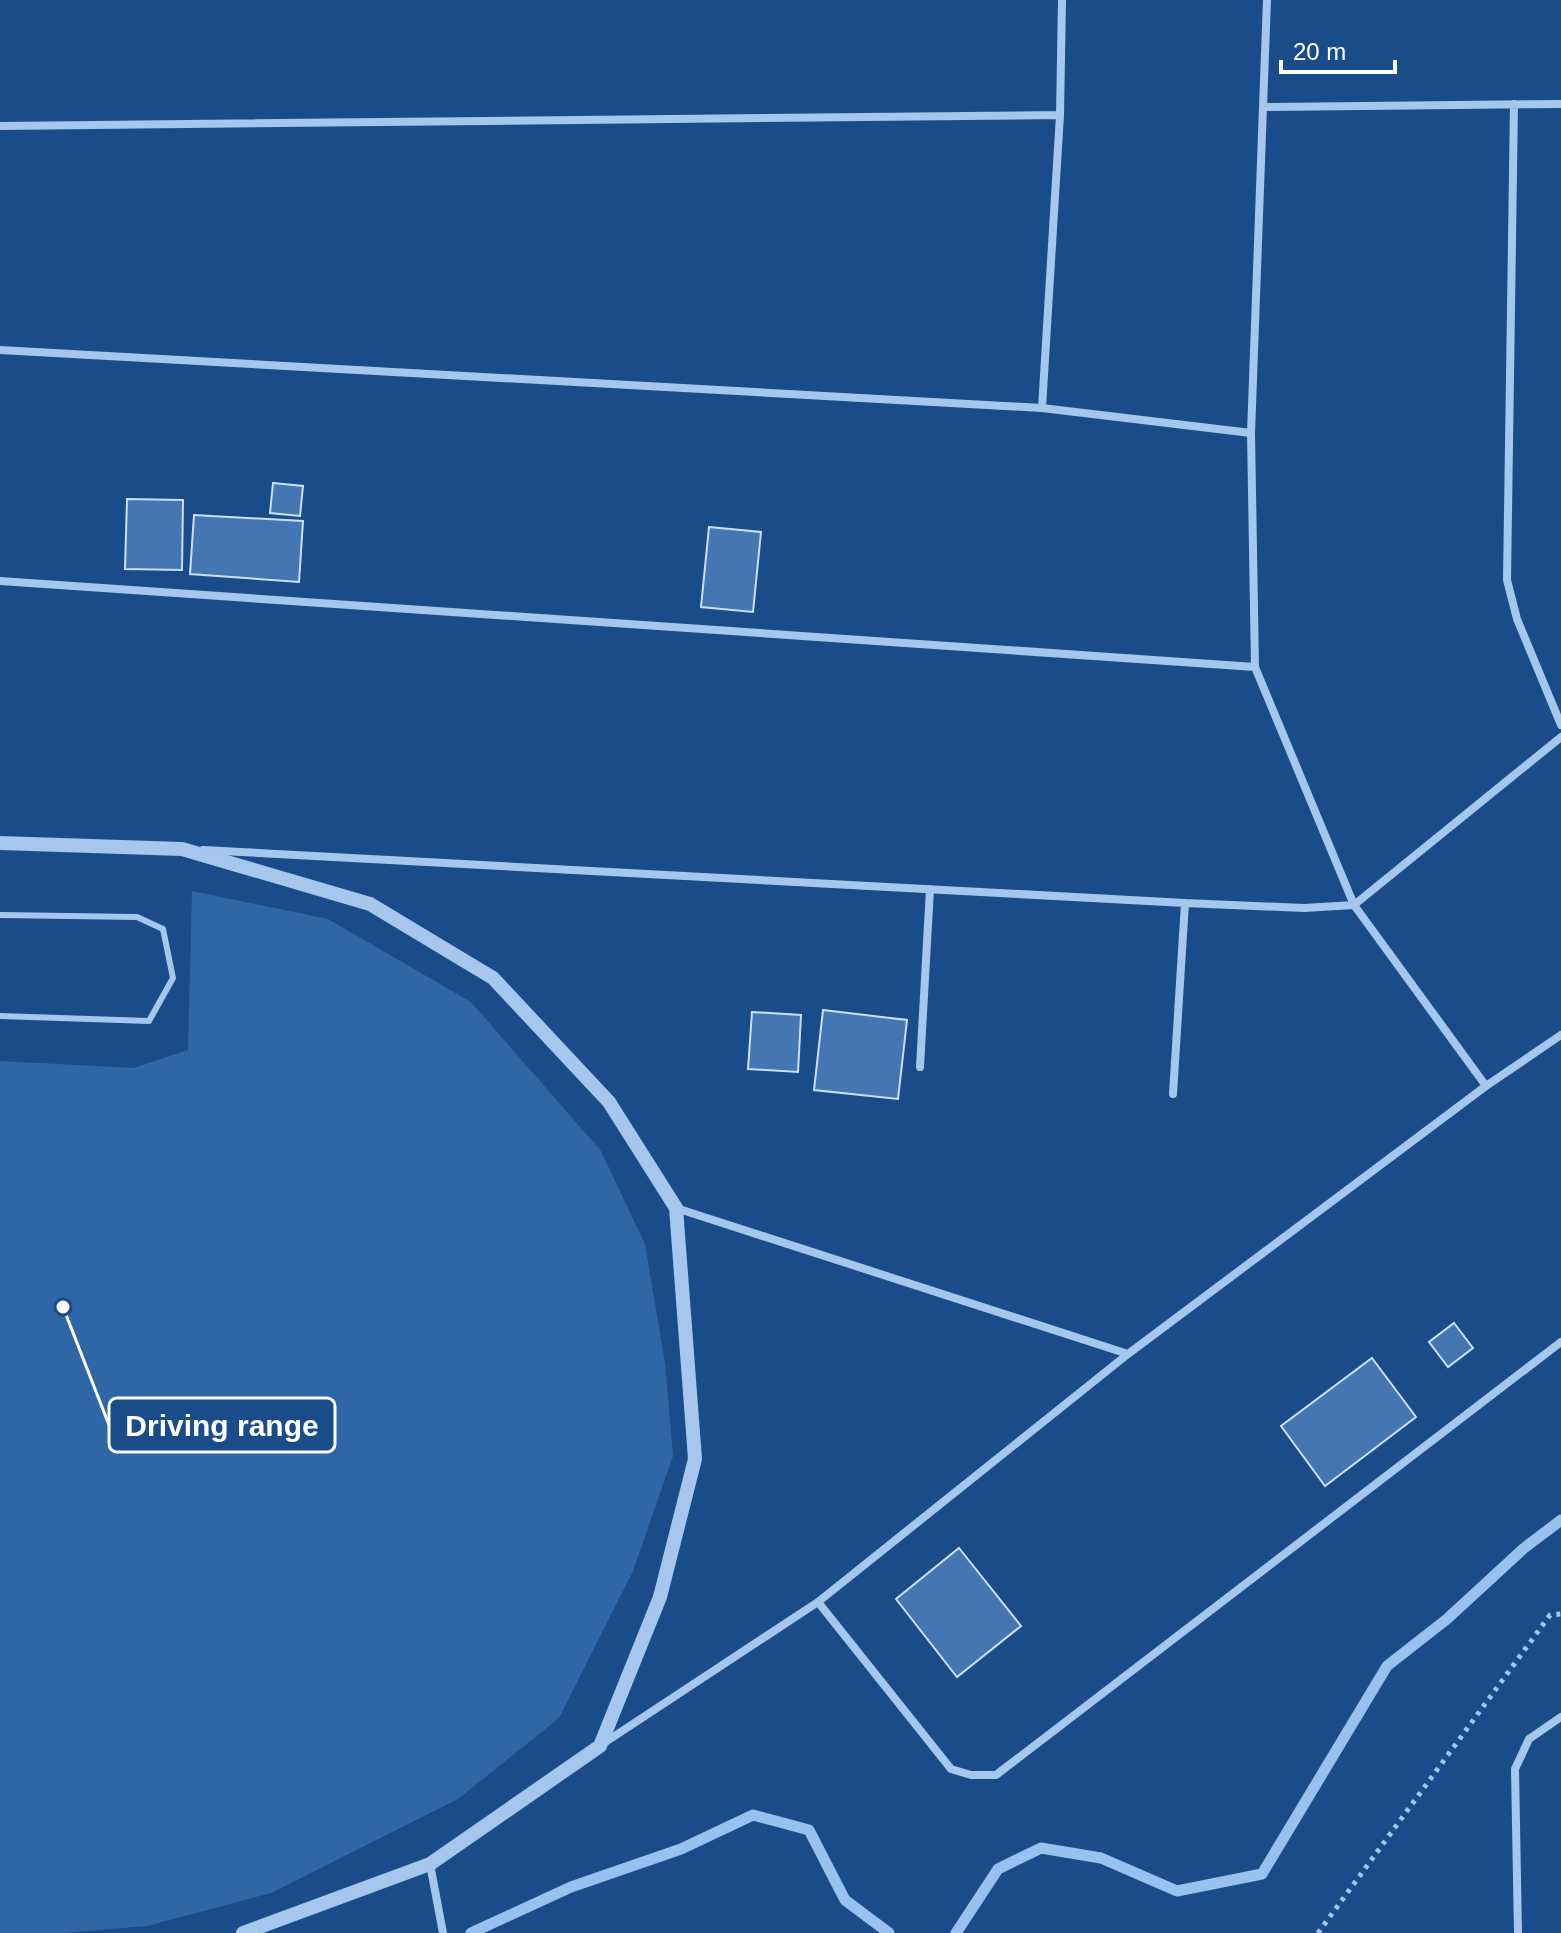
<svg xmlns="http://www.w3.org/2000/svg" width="1561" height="1933" font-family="Helvetica,sans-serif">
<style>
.green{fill:#2e66a8}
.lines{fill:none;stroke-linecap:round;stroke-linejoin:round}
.stream{stroke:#98c1ef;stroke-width:11}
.building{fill:#4476b2;stroke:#cae0f9;stroke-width:2}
.path{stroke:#a5c6ed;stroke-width:5;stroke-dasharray:4 6;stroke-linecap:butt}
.service{stroke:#a5c6ed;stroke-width:6}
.minor{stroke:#a5c6ed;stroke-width:8}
.tertiary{stroke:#a5c6ed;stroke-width:14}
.leader{fill:none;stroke:#fff;stroke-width:3}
.callout-dot{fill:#fff;stroke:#1b4c8a;stroke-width:3}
.callout{fill:#1b4c8a;stroke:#fff;stroke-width:3}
.callout-label{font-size:30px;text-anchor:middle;font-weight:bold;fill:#fff}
</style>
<rect width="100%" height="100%" fill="#1b4c8a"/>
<!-- green -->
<path class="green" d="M192,891L328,919L471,1002L601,1151L645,1244L665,1363L673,1456L633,1571L559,1718L458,1799L271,1893L147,1926L63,1933H0V1061L133,1068L188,1050Z"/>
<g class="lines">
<!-- stream -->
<path class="stream" d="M471,1933L571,1887L681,1849L753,1815L809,1830L845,1900L889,1933
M956,1933L998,1869L1041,1848L1101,1858L1177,1891L1262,1874L1387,1666L1447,1619L1523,1549L1561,1520"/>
</g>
<!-- building -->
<path class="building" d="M273,483L303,486L300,516L270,513Z
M127,499L183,500L182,570L125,569Z
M194,515L303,521L299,582L190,574Z
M709,527L761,532L753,612L701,607Z
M823,1010L907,1020L898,1099L814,1090Z
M752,1012L801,1015L798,1072L748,1069Z
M1454,1323L1473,1348L1448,1367L1429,1342Z
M1372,1358L1416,1417L1325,1486L1281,1426Z
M959,1548L1021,1626L957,1677L896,1599Z"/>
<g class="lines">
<!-- path -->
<path class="path" d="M1318,1933L1550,1615L1561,1614"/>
<!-- service -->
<path class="service" d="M0,915L137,917L163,929L173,978L149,1021L0,1016"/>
<!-- minor -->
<path class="minor" d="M1514,104L1507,580L1517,619L1561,725
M1263,107L1267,0
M0,126L1060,115
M0,350L1042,408L1251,433
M1042,408L1060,115L1062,0
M0,581L1255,667
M203,850L1185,903L1304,908L1354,905L1561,737
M920,1067L930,889
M1486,1086L1354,905L1255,667L1251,433L1263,107L1561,104
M1173,1094L1185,903
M676,1208L1128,1354
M818,1602L951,1769L971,1775H996L1561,1342
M604,1743L818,1602L1128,1354L1486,1086L1561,1035
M430,1864L443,1933
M1518,1933L1515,1769L1529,1739L1561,1717"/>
<!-- tertiary -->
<path class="tertiary" d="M0,843L182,849L370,904L493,978L609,1102L676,1208L695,1459L660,1597L600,1746L430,1864L243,1933"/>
</g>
<!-- callouts -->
<path class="leader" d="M63 1307L109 1425"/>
<circle class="callout-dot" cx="63" cy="1307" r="8"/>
<rect class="callout" x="109" y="1398" width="226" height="54" rx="8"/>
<g class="callout-label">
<text x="222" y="1436">Driving range</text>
</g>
<!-- scale -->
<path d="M1281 60v12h114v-12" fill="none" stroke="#ffffff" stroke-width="4"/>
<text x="1293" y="60" font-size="24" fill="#ffffff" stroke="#1b4c8a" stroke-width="6" paint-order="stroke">20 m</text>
</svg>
